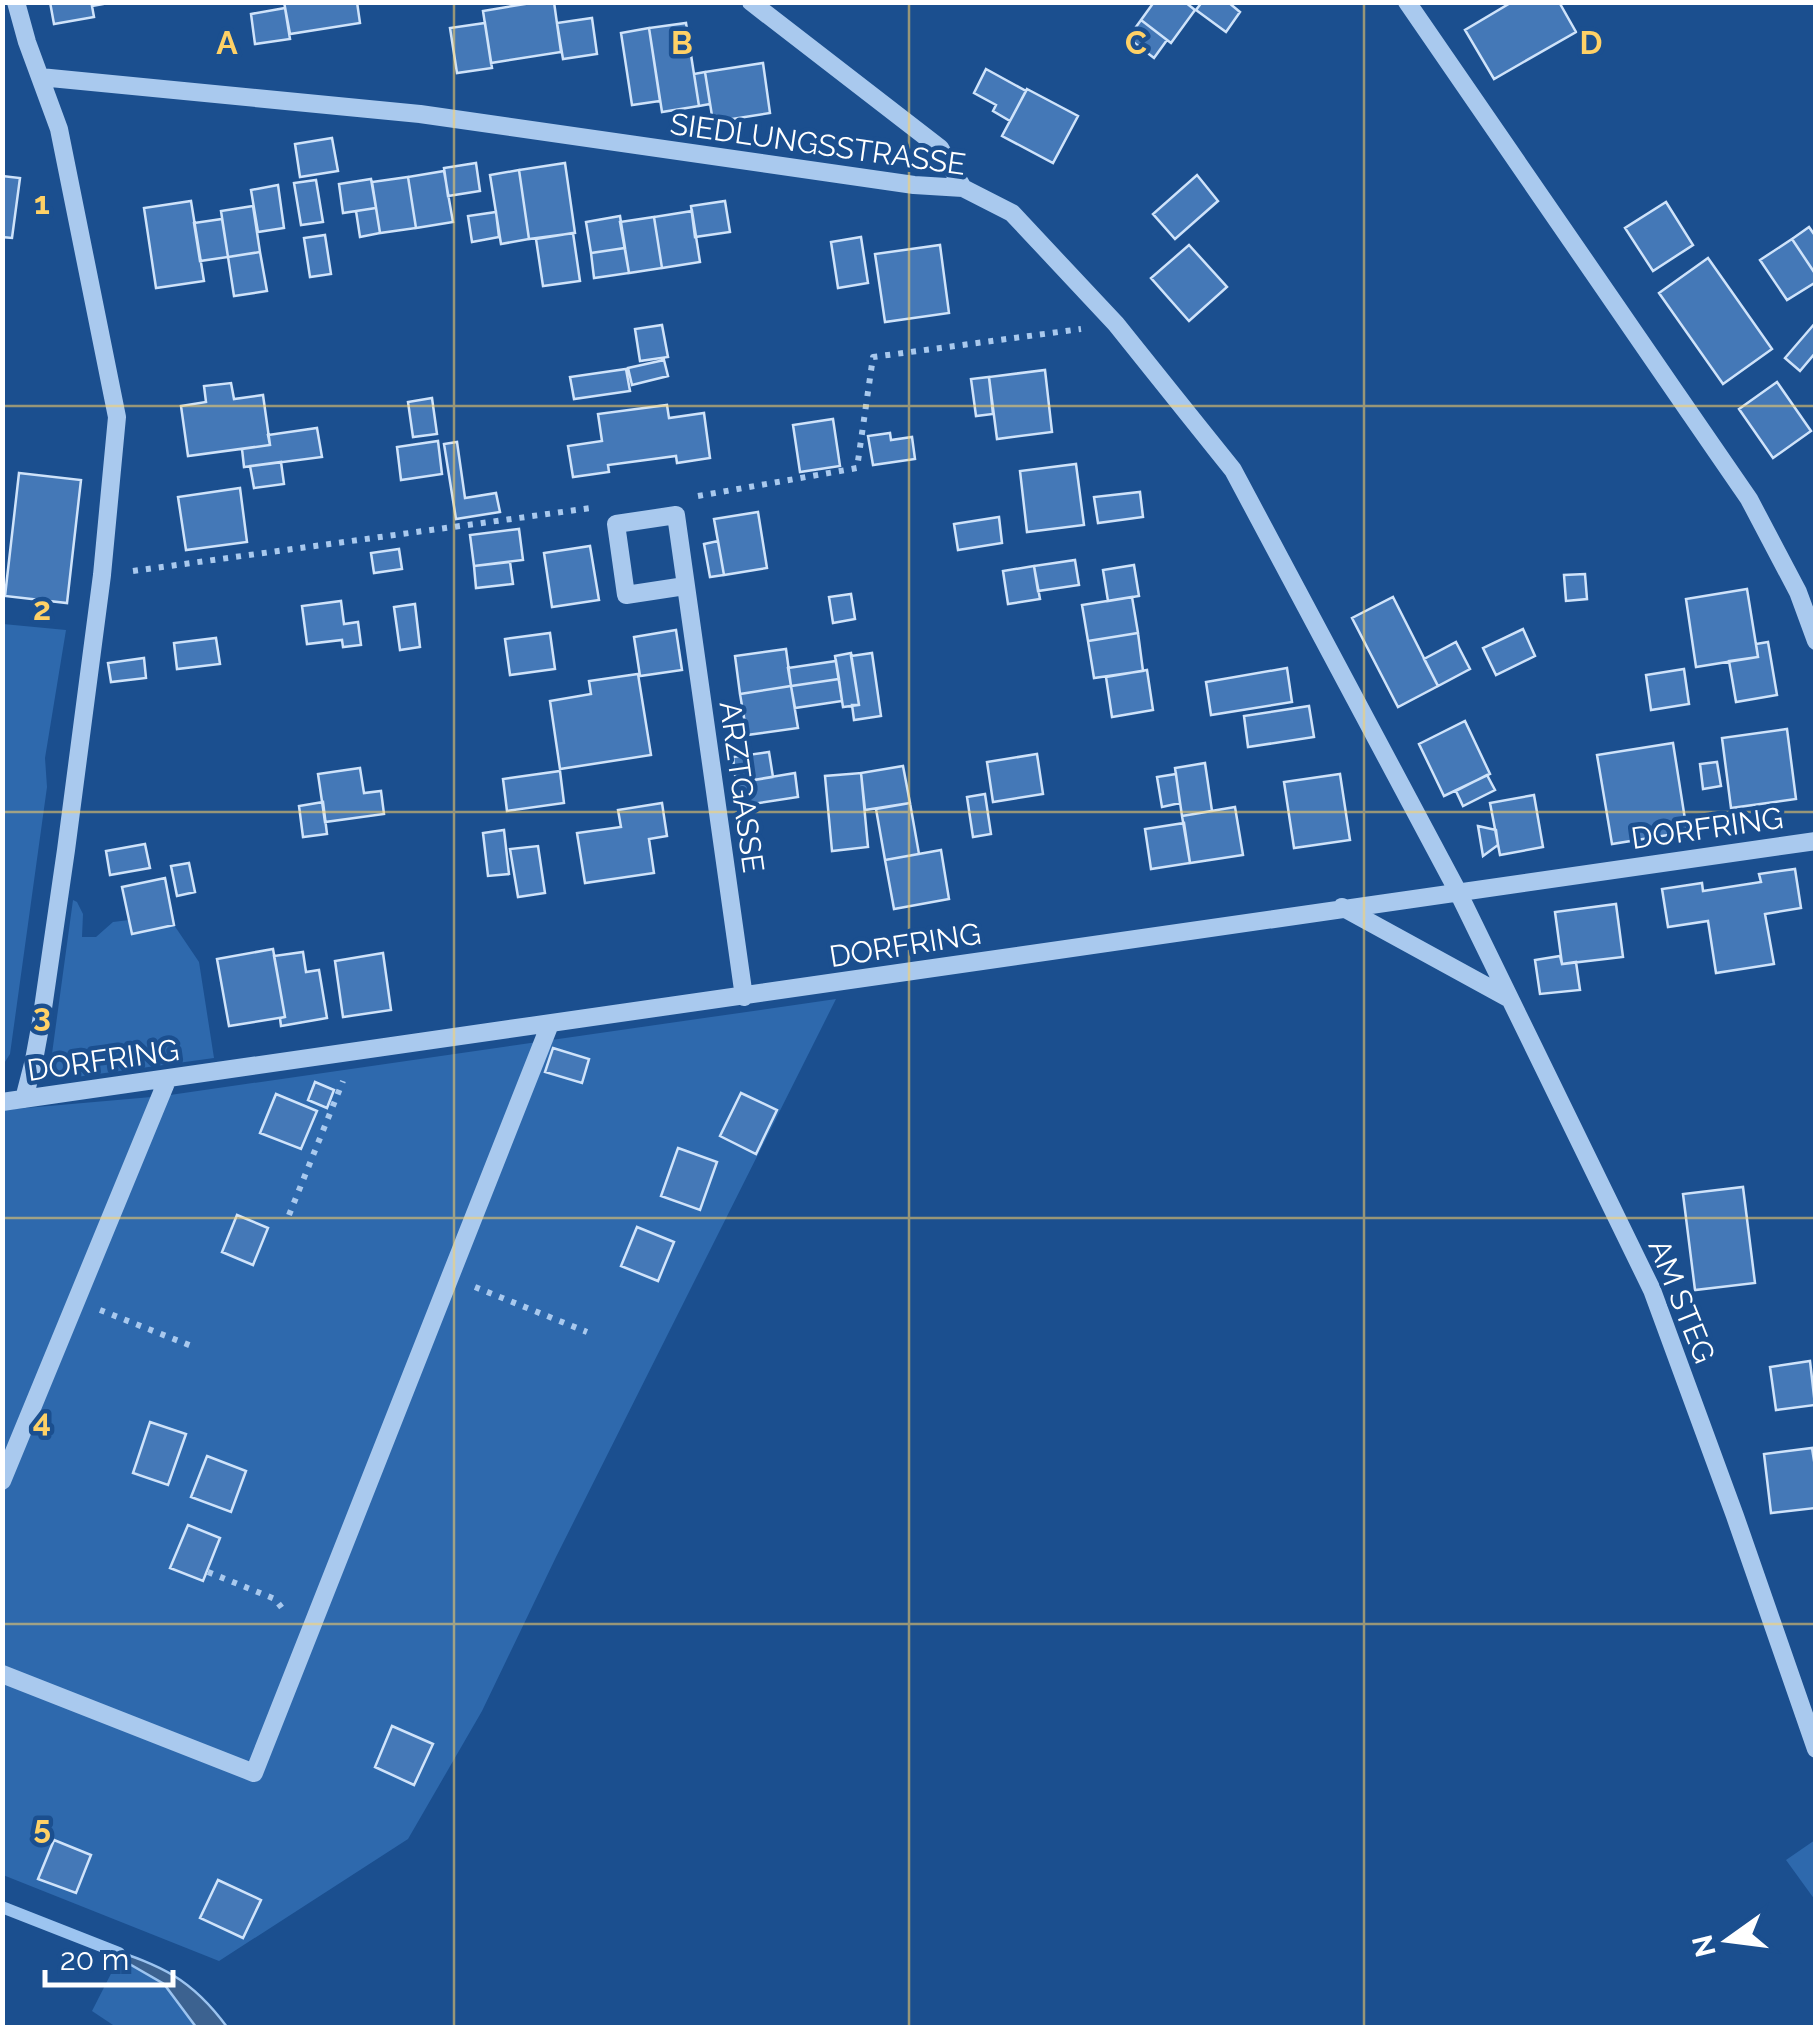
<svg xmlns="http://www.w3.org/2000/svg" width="1818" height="2030" font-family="Raleway,sans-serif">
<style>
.green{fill:#2e69ad}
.water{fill:#3c6290;stroke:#9cc4f0;stroke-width:2.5}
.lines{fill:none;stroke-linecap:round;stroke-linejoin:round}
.stream{stroke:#9cc4f0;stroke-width:12}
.building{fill:#4478b7;stroke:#cfe3fa;stroke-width:2.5}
.path{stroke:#a9c9ee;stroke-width:6;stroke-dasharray:5 8;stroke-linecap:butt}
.minor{stroke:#a9c9ee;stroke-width:18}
.grid{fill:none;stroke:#ffd166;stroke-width:2.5;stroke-opacity:0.55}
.labels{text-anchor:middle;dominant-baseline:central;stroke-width:9;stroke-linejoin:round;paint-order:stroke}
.street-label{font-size:30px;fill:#fff;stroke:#1b4f8f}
.grid-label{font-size:32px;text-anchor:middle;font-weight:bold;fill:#ffd166;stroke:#1b4f8f;stroke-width:9;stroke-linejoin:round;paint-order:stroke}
</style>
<rect width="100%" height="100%" fill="#1b4f8f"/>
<!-- green -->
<path class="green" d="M3,624L66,630L45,758L47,787L10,1054L3,1065Z
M73,900L77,902L83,914L82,937H96L113,922L129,920L132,934L174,925L199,962L214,1058L76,1077L59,1074L51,1061Z
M836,999L556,1557L482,1711L408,1839L219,1961L3,1875V1110L163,1096Z
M1815,1840V1900L1786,1860Z
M119,1958L164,1984L196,2027H116L92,2011Z"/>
<!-- water -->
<path class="water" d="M105,1947C162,1966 191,1978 227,2027H196L164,1984L119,1958Z"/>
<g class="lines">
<!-- stream -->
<path class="stream" d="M2,1907L119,1953"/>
</g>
<!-- building -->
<path class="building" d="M50,2H114L92,6L94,17L54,24Z
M284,2H357L360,23L290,34Z
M537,2H554L561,52L491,63L483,11Z
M1154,2H1185L1195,10L1171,43L1141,20Z
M1202,2H1228L1240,12L1226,32L1196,10Z
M1512,2H1559L1576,32L1494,79L1465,30Z
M285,8L290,39L255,44L251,14Z
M592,18L597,54L563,59L557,23Z
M1141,20L1167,40L1154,58L1128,38Z
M485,23L492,68L457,73L450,28Z
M686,23L699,106L662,112L649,28Z
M649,28L660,101L632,105L621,33Z
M763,63L770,113L713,122L705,72Z
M986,69L1026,91L1010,121L993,111L996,105L974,93Z
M705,72L710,104L699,106L694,74Z
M1027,89L1078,116L1053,163L1002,136Z
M332,138L338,171L300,177L295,144Z
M476,163L480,191L448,196L444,168Z
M565,163L575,233L529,239L519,170Z
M519,170L529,239L501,244L490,175Z
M444,171L453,222L416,228L408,177Z
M1197,175L1218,201L1175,239L1153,214Z
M2,176L20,178L12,238L2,237Z
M408,177L416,228L380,233L372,182Z
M371,179L376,208L343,213L339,184Z
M316,180L323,222L301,225L294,183Z
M278,185L284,228L258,232L251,190Z
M191,201L204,281L156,288L144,208Z
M725,201L730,232L695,237L691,206Z
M1666,202L1693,245L1653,271L1625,228Z
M253,206L260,252L228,257L221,211Z
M376,208L380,233L360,237L356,211Z
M692,211L700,262L662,268L654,217Z
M496,212L499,237L472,242L468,216Z
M620,216L625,248L591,253L586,222Z
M654,217L662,268L629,273L620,222Z
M222,219L228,257L200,261L194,223Z
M1809,227L1816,237V275L1792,239Z
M573,233L580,281L543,286L536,239Z
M325,235L331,274L310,277L304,238Z
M861,237L868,283L838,288L831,242Z
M1792,239L1816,275V282L1787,300L1760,260Z
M940,245L949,313L885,322L875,254Z
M1189,245L1227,287L1189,321L1151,278Z
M625,248L629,273L594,278L591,253Z
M260,252L267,291L234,296L228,257Z
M1708,258L1772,349L1723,384L1659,293Z
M1816,322V352L1800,371L1785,358Z
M662,325L668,357L640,361L635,329Z
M664,360L668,376L632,385L628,368Z
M626,369L630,391L574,399L570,377Z
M1045,370L1052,432L997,439L989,377Z
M989,377L993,414L976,416L971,379Z
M1777,382L1811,431L1773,458L1739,409Z
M231,383L234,399L263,395L270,445L188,456L181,406L206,402L204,386Z
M432,398L437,434L413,437L408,402Z
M667,405L669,418L704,413L710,458L677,463L676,456L608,465L609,472L573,477L568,446L602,441L598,414Z
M833,419L840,466L800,472L793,425Z
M317,428L322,457L244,467L242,449L270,445L268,435Z
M890,433L891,440L912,437L915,459L873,465L868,436Z
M438,441L442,474L401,480L397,447Z
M457,442L465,498L496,493L500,512L456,519L444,444Z
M281,462L284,484L254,488L250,466Z
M1076,464L1084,525L1027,532L1020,471Z
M19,473L81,480L67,603L5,596Z
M240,488L247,542L186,550L178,497Z
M1140,492L1143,517L1098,523L1094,497Z
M758,512L767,568L724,575L714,519Z
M999,517L1002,543L958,550L954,524Z
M519,529L523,560L474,566L470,535Z
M718,541L724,575L710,577L704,544Z
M590,546L599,600L552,607L544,553Z
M399,549L402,569L374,573L371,553Z
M1075,560L1079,585L1038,591L1034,566Z
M510,562L513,584L476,588L474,566Z
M1134,565L1139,596L1108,601L1103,570Z
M1034,566L1040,599L1008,604L1003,571Z
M1585,574L1587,599L1566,601L1564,575Z
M1747,589L1758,657L1696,667L1686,599Z
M851,594L855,619L833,623L829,597Z
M1132,597L1138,633L1088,641L1082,605Z
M1393,597L1438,686L1398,707L1352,618Z
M341,601L344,624L358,622L361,645L343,647L342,640L307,644L302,606Z
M415,604L420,647L400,650L394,607Z
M1523,629L1535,656L1496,675L1483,648Z
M676,630L682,670L640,676L634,637Z
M550,633L555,669L510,675L505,639Z
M1138,633L1143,671L1094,678L1088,641Z
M216,638L220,664L177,669L174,643Z
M1456,642L1470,669L1438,686L1424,659Z
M1768,642L1777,695L1736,702L1729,661L1758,657L1756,644Z
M786,649L791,686L740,694L735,656Z
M851,653L859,705L843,707L835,656Z
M872,653L881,716L854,720L852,705H859L851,656Z
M144,658L146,678L111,682L108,663Z
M836,661L839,679L791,686L788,668Z
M1287,668L1292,702L1211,715L1206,682Z
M1684,669L1689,704L1651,710L1646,675Z
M1147,670L1153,710L1112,717L1106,677Z
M638,674L651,755L560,769L550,701L591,694L589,681Z
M839,679L842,701L795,708L791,686Z
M791,686L798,728L747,735L740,694Z
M1309,706L1314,737L1248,747L1244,716Z
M1465,721L1490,774L1444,796L1419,744Z
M1787,729L1796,799L1731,808L1722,738Z
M1673,743L1687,832L1612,844L1597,755Z
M769,752L773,777L736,783L733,757Z
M1037,754L1043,794L993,802L987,762Z
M1717,762L1721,786L1703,789L1700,764Z
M1205,763L1212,811L1182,816L1175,768Z
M903,766L910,803L865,810L861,773Z
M360,768L364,793L381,791L384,814L325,822L318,774Z
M560,771L564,803L507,811L503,779Z
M795,773L798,797L740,806L736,783Z
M861,773L868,847L832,851L825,776Z
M1176,774L1180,803L1162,807L1157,777Z
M1340,774L1350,840L1294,848L1284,782Z
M1487,775L1495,790L1463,806L1456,791Z
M985,794L991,834L973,837L967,797Z
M1534,795L1543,847L1500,855L1490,803Z
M323,802L327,834L303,837L299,806Z
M662,803L667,836L649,839L654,873L585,883L577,833L621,827L618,810Z
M910,803L919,854L885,860L876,809Z
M1235,807L1243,855L1190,863L1182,816Z
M1184,823L1190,863L1151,869L1145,829Z
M1478,826L1496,830L1498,845L1483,856Z
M504,830L509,874L488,876L483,833Z
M145,844L150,868L110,875L106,851Z
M538,846L545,893L518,897L510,849Z
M941,850L949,899L894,909L885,860Z
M189,863L195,892L177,896L171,866Z
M1795,869L1801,908L1765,914L1774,964L1716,973L1708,921L1668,927L1662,889L1702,883L1703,891L1761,882L1759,874Z
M165,878L174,925L132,934L122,887Z
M1616,904L1623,957L1562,964L1555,912Z
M273,949L285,1017L229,1026L217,959Z
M303,952L306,972L319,970L327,1018L281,1026L280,1018L285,1017L274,956Z
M383,953L391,1010L343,1017L335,961Z
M1560,956L1562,964L1576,962L1580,990L1540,994L1535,960Z
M553,1048L589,1059L582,1083L545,1072Z
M315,1082L334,1090L327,1108L308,1100Z
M741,1093L777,1110L756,1154L720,1136Z
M276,1094L317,1111L301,1149L260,1133Z
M678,1148L717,1162L700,1210L661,1196Z
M1743,1187L1755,1283L1695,1290L1683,1194Z
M237,1215L268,1228L253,1265L222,1252Z
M637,1227L674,1242L658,1281L621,1266Z
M1810,1361L1815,1405L1776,1410L1770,1367Z
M150,1422L186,1434L168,1485L133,1473Z
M1812,1448L1816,1473V1508L1771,1513L1764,1454Z
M207,1456L246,1471L231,1512L191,1497Z
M188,1525L220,1538L203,1581L170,1568Z
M392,1726L433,1744L414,1785L375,1767Z
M54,1840L91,1855L76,1893L38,1879Z
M218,1880L261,1900L243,1938L200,1918Z"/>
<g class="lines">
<!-- path -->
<path class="path" d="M698,496L857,468L873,357L1081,329
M133,571L591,508
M289,1215L343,1081
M475,1287L587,1332
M100,1310L194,1347
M208,1572L275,1599L285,1612"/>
<!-- minor -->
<path class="minor" d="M16,2L27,42L59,129L117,417L102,575L66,850L41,1022L34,1060L24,1099
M751,2L940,148L963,188
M1407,2L1749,499L1798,592L1816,641
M40,77L420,114L914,185L963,188L1012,213L1116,324L1233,470L1457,890L1652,1290L1735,1516L1816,1749
M685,586L626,595L616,524L676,515L744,997
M1342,907L1510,999
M2,1102C607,1018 1211,925 1816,841
M2,1481L168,1078
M2,1674L254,1773L550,1024"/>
</g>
<!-- grid -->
<path class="grid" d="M454,2V2028M909,2V2028M1364,2V2028M2,406H1816M2,812H1816M2,1218H1816M2,1624H1816"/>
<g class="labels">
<!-- street labels -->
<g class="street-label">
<text transform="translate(818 144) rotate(8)">SIEDLUNGSSTRASSE</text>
<text transform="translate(742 787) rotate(82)">ARZTGASSE</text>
<text transform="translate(1707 828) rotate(-8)">DORFRING</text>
<text transform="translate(905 945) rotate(-9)">DORFRING</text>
<text transform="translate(103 1060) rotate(-8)">DORFRING</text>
<text transform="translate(1682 1301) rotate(68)">AM STEG</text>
</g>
</g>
<g class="grid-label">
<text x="227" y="54">A</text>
<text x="682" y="54">B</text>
<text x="1136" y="54">C</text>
<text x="1591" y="54">D</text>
<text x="42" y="214">1</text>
<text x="42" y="620">2</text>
<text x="42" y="1026">3</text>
<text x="42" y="1432">4</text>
<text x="42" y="1838">5</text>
</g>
<!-- border -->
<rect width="1818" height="2030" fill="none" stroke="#ffffff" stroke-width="10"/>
<!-- north arrow -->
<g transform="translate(1728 1940) rotate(256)" stroke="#1b4f8f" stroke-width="8" paint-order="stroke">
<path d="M0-8L18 38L0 25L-18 38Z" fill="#ffffff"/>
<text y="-15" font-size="28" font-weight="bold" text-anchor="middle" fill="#ffffff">N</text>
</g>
<!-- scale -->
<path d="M45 1970v15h128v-15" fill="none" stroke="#ffffff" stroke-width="5"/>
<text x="60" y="1970" font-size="30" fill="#ffffff" stroke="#1b4f8f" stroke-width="8" paint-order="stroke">20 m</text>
</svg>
